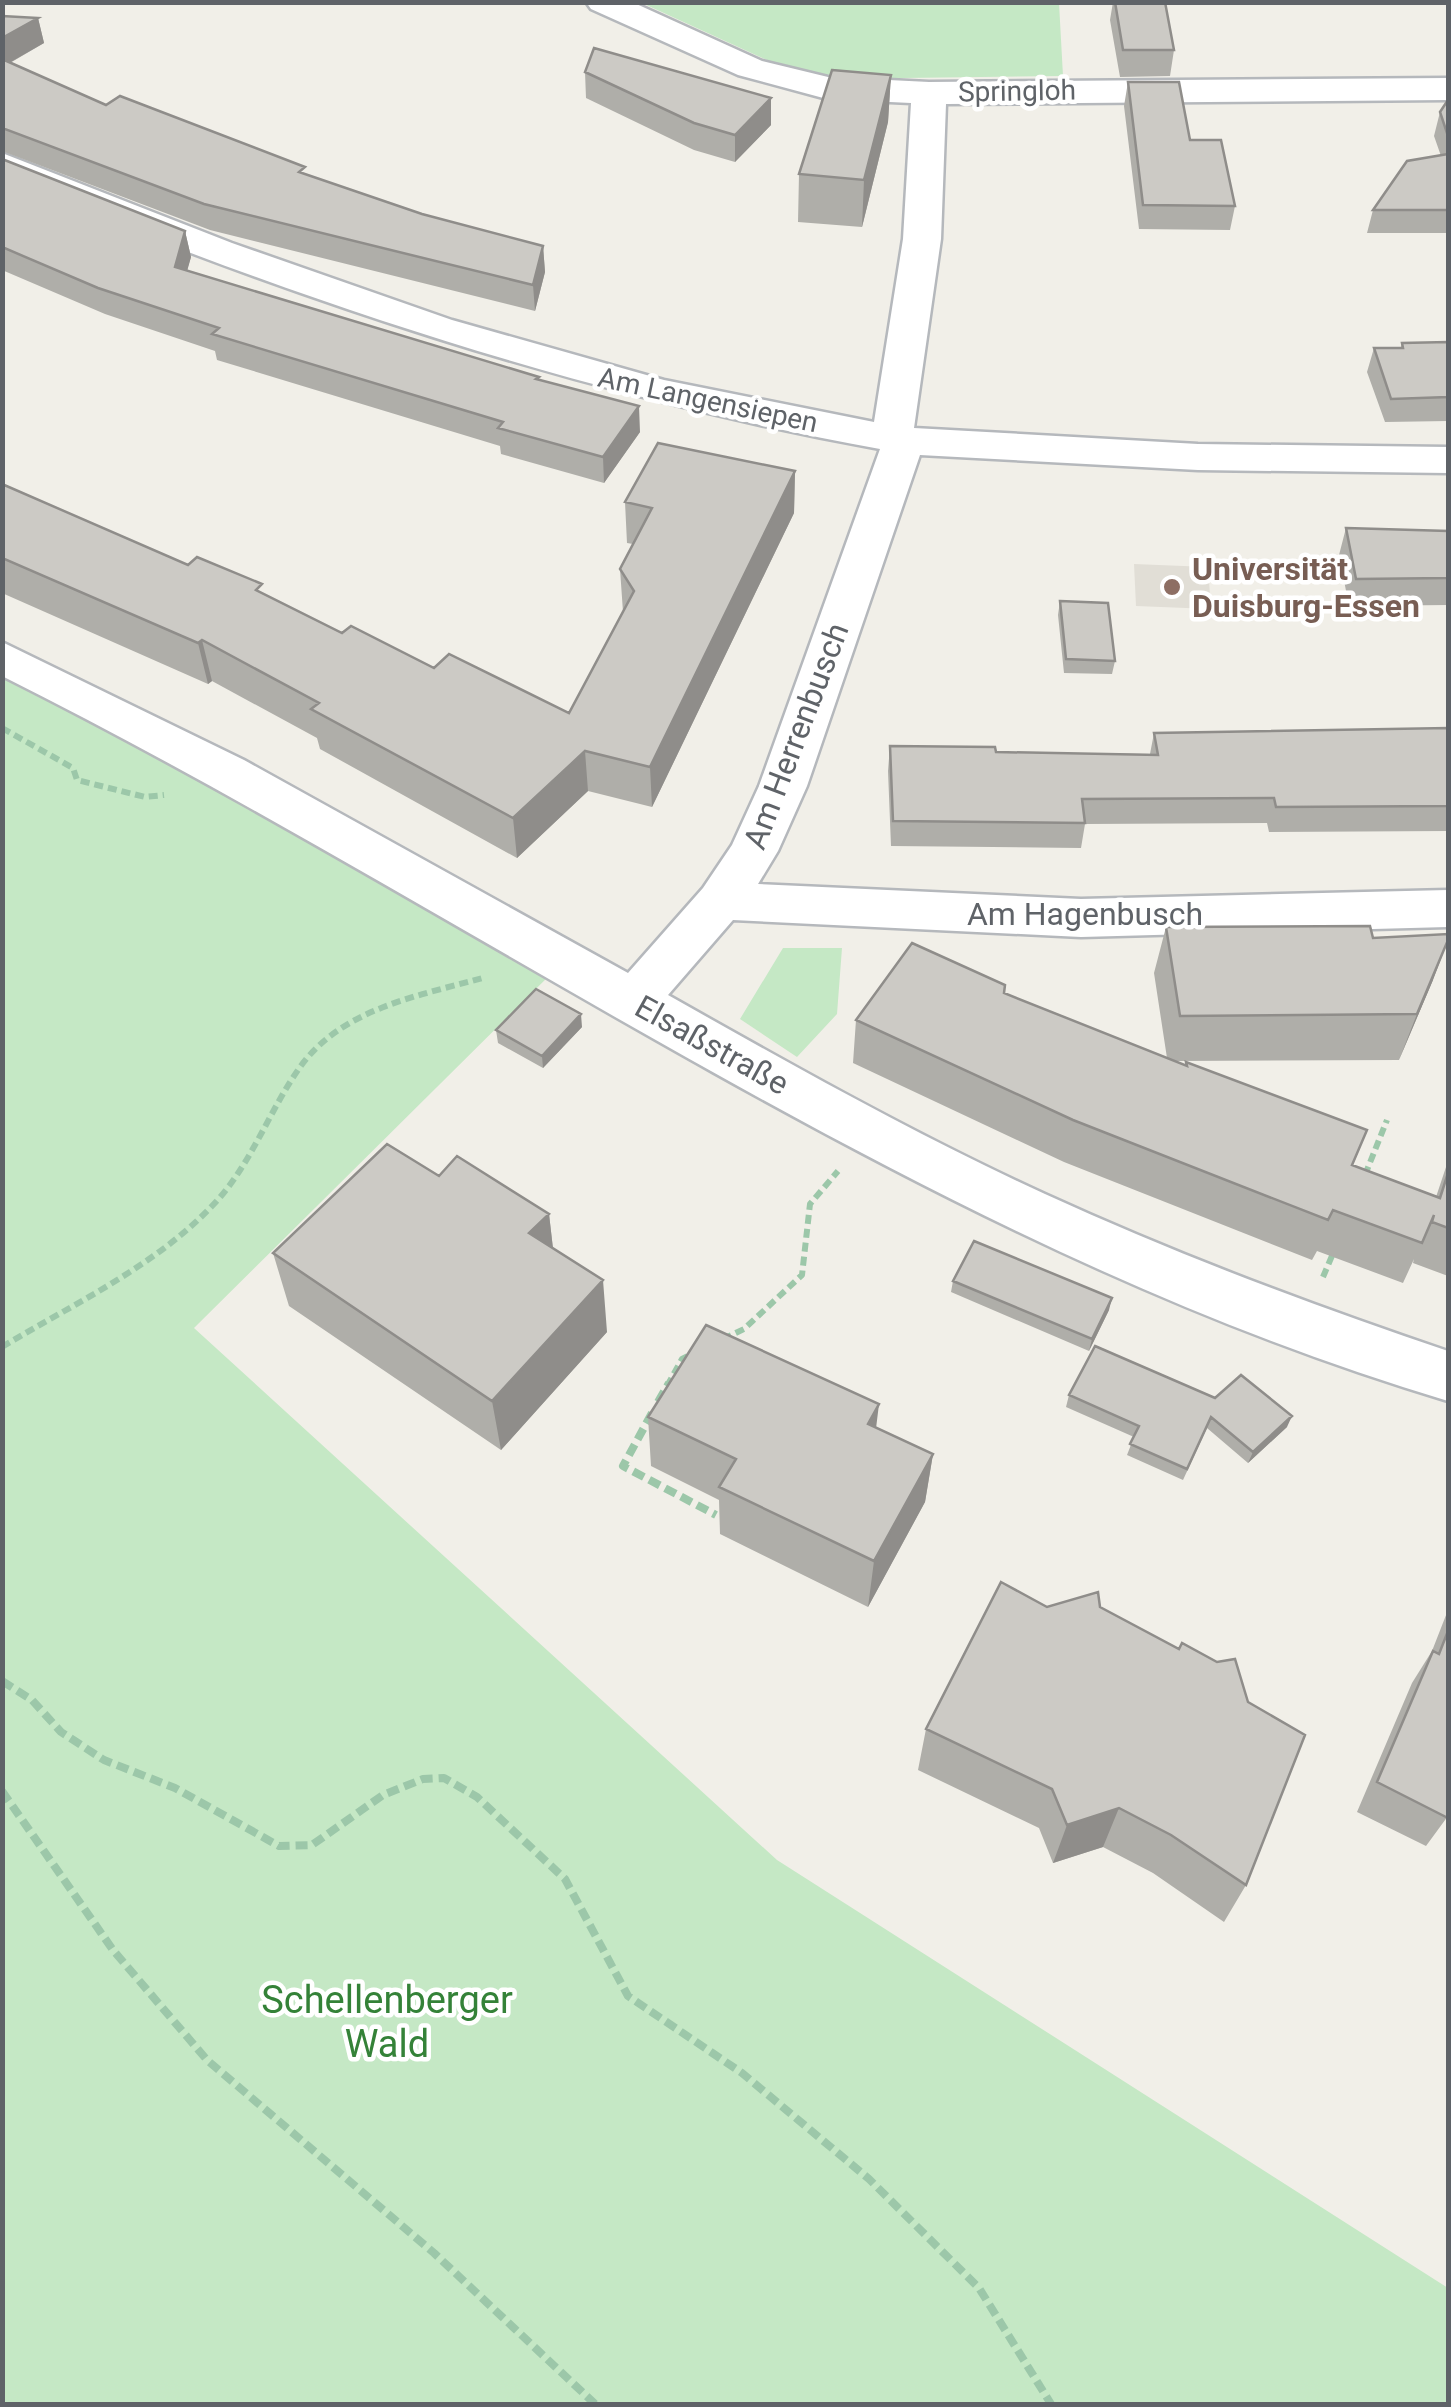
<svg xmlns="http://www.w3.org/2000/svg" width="1451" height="2407" font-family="Roboto,sans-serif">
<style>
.education{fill:#e1ded6}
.green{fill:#c5e8c5}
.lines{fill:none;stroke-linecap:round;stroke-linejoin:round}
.minor-casing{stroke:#b5b8bc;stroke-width:5}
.path-far1{stroke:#9cc7a9;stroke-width:6;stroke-dasharray:9 5;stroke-linecap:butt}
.path{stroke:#9cc7a9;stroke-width:8;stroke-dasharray:12 6;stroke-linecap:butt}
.minor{fill:#fff;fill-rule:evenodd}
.wall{fill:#afaea9}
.shaded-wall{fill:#8f8d8a}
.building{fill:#cccac5;stroke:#8f8d8a;stroke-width:2.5}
.education-dot{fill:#8d6e63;stroke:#fff;stroke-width:4}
.labels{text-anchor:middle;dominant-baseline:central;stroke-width:9;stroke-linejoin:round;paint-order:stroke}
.far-street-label{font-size:28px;fill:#5f6368;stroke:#fff}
.education-label{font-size:32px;font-weight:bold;fill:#785e54;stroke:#fff;text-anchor:start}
.street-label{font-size:32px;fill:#5f6368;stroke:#fff}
.near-park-label{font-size:38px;fill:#348238;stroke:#fff}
</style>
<rect width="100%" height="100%" fill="#f1efe8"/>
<!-- education -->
<path class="education" d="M1134,564L1208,567L1211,609L1136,606Z"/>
<!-- green -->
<path class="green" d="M642,3H1059L1063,76L828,79L782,67Z
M2,665L557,968L194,1328L777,1860L1448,2288V2404H3Z
M783,948H842L837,1014L797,1057L740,1019Z"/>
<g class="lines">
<!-- minor casing -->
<g class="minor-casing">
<path id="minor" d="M586,2H632L762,61L828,77L929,82L1448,78V100L946,104L941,239L914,428L1198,444L1448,447V473L1198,470L920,455L807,786L778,851L758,884L1081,899L1448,890V927L1081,937L733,920L668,995C792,1065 916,1135 1045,1194C1176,1254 1311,1305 1448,1351V1401C927,1246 484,917 2,676V642L244,760L628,973L703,888L732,845L759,786L880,449C576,394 288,297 2,178V153L232,243L452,320L664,380L874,422L903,239L911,103L827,99L738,75L591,9Z"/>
</g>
<!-- path-far1 -->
<path class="path-far1" d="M2,728L73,768L77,780L145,797L164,795
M1365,1175L1387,1120
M1323,1277L1334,1251
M723,1339L744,1329L802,1275L810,1204L838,1171
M2,1347C73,1304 154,1267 212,1206C250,1167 267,1115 298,1070C340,1008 419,996 486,977
M667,1386L682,1359L694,1353"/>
<!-- path -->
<path class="path" d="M658,1402L669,1383
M652,1413L623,1466L716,1515
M2,1681L32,1700L61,1732L104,1760L175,1788L279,1846L312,1845L383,1795L423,1779L444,1778L477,1797L565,1879L628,1996L742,2073L869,2179L979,2288L1051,2404
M2,1791L113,1950L207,2060L434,2253L595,2404"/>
<!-- minor -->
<use href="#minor" class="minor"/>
</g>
<!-- wall -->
<path class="wall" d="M1113,2H1165L1174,50L1170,76L1120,77L1110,20Z
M2,16L38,18L44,43L10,63L106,105L422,214L543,246L545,272L535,311L210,230L2,151Z
M585,72L771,125L735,162L694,150L586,98Z
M891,75L888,122L862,227L798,222L799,174Z
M1128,82L1190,140L1235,206L1230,230L1139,229L1124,106Z
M1448,100V233H1367L1373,210L1441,156L1434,136L1440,112Z
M2,159L185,231L191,257L187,270L539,377V380L640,432L604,483L501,454L500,446L217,360L215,351L105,314L2,270Z
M1448,342V421L1385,422L1367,372L1374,348H1401L1402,343Z
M795,471L794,513L652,807L588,791L517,858L320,749L317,738L212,681L208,684L2,593V484L188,565L265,595L342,633L434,668L569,713L623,612L620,569L633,544L627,543L625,502Z
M1346,528L1448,531V605L1349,606L1339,555Z
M1060,601L1115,661L1112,674L1064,673L1058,615Z
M1448,721V831L1269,832L1267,823L1085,824L1081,848L891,846L888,771L890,746L996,752L1150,754L1154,733L1446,729Z
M1166,927L1373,938L1433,980L1399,1060L1175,1061L1185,1065L1186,1062L1367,1130L1353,1165L1436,1197L1448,1161V1276L1413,1263L1414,1259L1403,1283L1317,1251L1312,1260L1064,1162L853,1063L856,1020L1004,993L1167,1058L1154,973Z
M582,1027L543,1068L498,1043L496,1030Z
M439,1176L549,1214L553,1248L607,1332L501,1450L289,1306L273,1253Z
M953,1281L1109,1310L1089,1351L951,1292Z
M1069,1395L1215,1398L1287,1427L1248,1463L1207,1428L1183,1480L1127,1455L1134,1437L1066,1407Z
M648,1417L876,1428L933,1454L925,1502L868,1607L720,1534L719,1500L651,1466Z
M1047,1607H1100L1246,1885L1224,1922L1153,1873L1103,1847L1053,1863L1039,1828L918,1770L926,1729Z
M1448,1610V1816L1426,1846L1357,1812L1412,1683L1432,1651Z"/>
<!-- shaded-wall -->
<path class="shaded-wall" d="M38,18L44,43L2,67V38Z
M891,75L888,122L862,227L864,180Z
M771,98V125L735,162V135Z
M185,231L191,257L181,293L175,267Z
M543,246L545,272L535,311L533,285Z
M639,406L640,432L604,483L603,457Z
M795,471L794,513L652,807L650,767Z
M202,640L212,681L208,684L198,643Z
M585,751L588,791L517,858L513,818Z
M1448,940L1433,980L1399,1060L1417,1014Z
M581,1014L582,1027L543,1068L542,1056Z
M549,1214L555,1267L529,1233Z
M603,1280L607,1332L501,1450L492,1401Z
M1112,1298L1109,1310L1089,1351L1092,1339Z
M879,1404L873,1453L868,1424Z
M1292,1416L1287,1427L1248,1463L1253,1452Z
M933,1454L925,1502L868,1607L874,1561Z
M1119,1808L1103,1847L1053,1863L1067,1825Z"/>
<!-- building -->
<path class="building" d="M1115,2H1165L1174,50H1123Z
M2,16L38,18L2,38Z
M594,48L771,98L735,135L694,123L585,72Z
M2,59L106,105L120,96L305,167L299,172L422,214L543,246L533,285L204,204L2,128Z
M832,70L891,75L864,180L799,174Z
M1128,82H1179L1190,140H1221L1235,206L1143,205Z
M1448,100V136L1440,112Z
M1448,154V210H1373L1407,161Z
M2,159L185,231L175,267L539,377L536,379L639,406L603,457L498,428L503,422L212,334L219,328L98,288L2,247Z
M1448,342V397L1391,399L1374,348H1403L1402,343Z
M658,443L795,471L650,767L585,751L513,818L311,709L319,703L202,640L198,643L2,558V484L188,565L197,557L262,584L256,590L342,633L351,626L434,668L449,654L569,713L634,591L620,569L652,508L625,502Z
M1346,528L1448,531V578L1356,579Z
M1060,601L1108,603L1115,661L1066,659Z
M1448,728V806L1276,807L1274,798L1082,799L1085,823L893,821L890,746L995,747L996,752L1158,755L1154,733Z
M1370,926L1373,938L1448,934V940L1417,1014L1180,1016L1166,927Z
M912,943L1005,985L1004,993L1187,1066L1186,1062L1367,1130L1352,1165L1440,1198L1448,1173V1228L1432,1222L1434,1215L1422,1243L1333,1210L1328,1220L1073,1120L856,1020Z
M536,989L581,1014L542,1056L496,1030Z
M387,1144L439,1176L457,1156L549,1214L529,1233L603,1280L492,1401L273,1253Z
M974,1241L1112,1298L1092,1339L953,1281Z
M706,1325L879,1404L868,1424L933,1454L874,1561L719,1487L736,1459L648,1417Z
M1095,1346L1215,1398L1241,1375L1292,1416L1253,1452L1211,1417L1187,1469L1130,1444L1139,1426L1069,1395Z
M1001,1582L1047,1607L1098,1592L1100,1607L1179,1649L1182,1643L1217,1662L1235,1659L1248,1702L1305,1735L1246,1885L1171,1835L1119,1808L1067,1825L1052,1789L926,1729Z
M1448,1631V1818L1377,1782L1433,1651L1439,1654Z"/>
<!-- markers -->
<circle class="education-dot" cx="1172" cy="587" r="10"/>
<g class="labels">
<!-- far-street labels -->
<g class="far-street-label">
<text transform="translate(1017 91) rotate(-1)">Springloh</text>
<text transform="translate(708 400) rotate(12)">Am Langensiepen</text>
</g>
<!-- education labels -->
<g class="education-label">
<text x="1192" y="569">Universität<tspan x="1192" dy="37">Duisburg-Essen</tspan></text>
</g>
<!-- street labels -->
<g class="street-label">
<text transform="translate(796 736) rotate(-69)">Am Herrenbusch</text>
<text x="1085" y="914">Am Hagenbusch</text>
<text transform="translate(712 1045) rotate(29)">Elsaßstraße</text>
</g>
<!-- near-park labels -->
<g class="near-park-label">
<text x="387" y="2000">Schellenberger<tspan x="387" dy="44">Wald</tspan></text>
</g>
</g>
<!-- border -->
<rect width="1451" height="2407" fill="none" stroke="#5f6368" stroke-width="10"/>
</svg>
